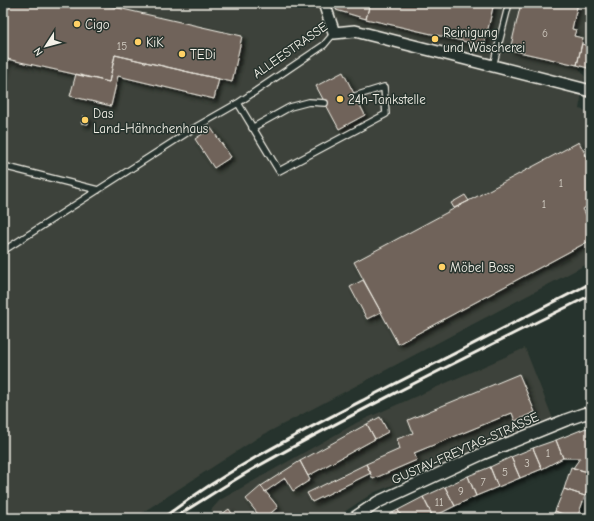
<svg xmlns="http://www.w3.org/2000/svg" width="594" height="521" font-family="'Comic Neue',sans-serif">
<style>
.built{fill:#3c423a}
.building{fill:#70645a;stroke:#f4f1e8;filter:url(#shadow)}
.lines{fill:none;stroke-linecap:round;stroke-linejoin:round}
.service-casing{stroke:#f4f1e8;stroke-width:8}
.minor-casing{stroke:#f4f1e8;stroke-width:14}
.service{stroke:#26332d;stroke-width:5.5}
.minor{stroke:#26332d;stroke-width:11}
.rail{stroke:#f4f1e8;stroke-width:3}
.poi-dot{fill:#ffd166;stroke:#26332d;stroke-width:1.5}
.labels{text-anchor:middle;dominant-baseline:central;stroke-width:3;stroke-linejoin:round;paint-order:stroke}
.number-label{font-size:11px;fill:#d3cec4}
.poi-label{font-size:13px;fill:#f4f1e8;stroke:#26332d;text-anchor:start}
.street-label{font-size:13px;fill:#f4f1e8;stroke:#26332d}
</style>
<defs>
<filter id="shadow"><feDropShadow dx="3.5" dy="3.5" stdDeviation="2" flood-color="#0009"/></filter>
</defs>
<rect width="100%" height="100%" fill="#26332d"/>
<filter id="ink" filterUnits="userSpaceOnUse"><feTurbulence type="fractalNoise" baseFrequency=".025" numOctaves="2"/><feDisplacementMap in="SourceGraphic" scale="8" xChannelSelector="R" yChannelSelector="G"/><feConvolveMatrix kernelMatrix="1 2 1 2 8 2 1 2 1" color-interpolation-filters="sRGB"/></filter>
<g filter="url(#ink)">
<!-- built -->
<path class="built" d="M3,3H591V38L590,43L581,45L577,65L585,77L579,109L591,112V262L259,437L134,518H3Z
M525,348L553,419L373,493L335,518H217L211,510L220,500L358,422Z"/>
<!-- building -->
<path class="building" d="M3,3H96L242,36L232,82L115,55L109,82L7,59L3,75Z
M338,3H370L366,19L336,10Z
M370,3H494L484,46L366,19Z
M521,3H578L572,29L576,30L574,36L583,38L577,65L510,50Z
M582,44L591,47V69L577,65Z
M115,55L219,79L214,99L118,76L111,106L70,96L76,74L109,82Z
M343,72L365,115L339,129L316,86Z
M83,116L89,118L88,124L81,123Z
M211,128L231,157L214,168L195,139Z
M579,142L591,165V204L583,209L591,224V240L398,344L354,262Z
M465,195L469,201L454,208L451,203Z
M363,280L381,312L367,319L350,287Z
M519,374L535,412L515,421L512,413L414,453L417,460L373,479L366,464L400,449L397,439L413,433L408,420Z
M380,417L388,432L375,439L367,424Z
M367,424L375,439L308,476L300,461Z
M586,428L591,432V473L573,468L580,458H563L556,440Z
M556,440L563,458L542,469L533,448Z
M533,448L542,469L520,478L511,457Z
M511,457L520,478L498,487L490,467Z
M300,461L310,480L293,491L285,478L265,492L261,486Z
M366,464L371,473L312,502L307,493Z
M490,467L498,487L476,496L468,476Z
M571,467L591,473V478L585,496L564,489Z
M468,476L476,496L455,506L445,487Z
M261,486L278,507L265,518H261L246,499Z
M445,487L455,506L433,517L423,497Z
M564,489L585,496L577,518H572L555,511Z
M423,497L433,517L430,518H402L398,510Z
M229,509L235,518H219L218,517Z
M398,510L402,518H382Z
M555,511L572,518H552Z"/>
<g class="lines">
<!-- service casing -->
<g class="service-casing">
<path id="service" d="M493,66L509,3
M238,103L279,171L386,114L384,87L355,96
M252,128L290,107L309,102L325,103
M3,166L98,190
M3,251L196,127L238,103L324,45L334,33"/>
</g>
<!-- minor casing -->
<g class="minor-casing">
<path id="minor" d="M324,3L334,33L355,31L454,56L591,91
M354,518L378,502L482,454L566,420L583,414L591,413"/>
</g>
<!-- service -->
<use href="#service" class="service"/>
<!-- minor -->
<use href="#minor" class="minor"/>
<!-- rail -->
<path class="rail" d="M163,518C226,470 297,434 367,398C442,360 516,322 591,283
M176,518L183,512C206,498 229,483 253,469C363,407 477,352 591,295"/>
</g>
</g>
<!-- markers -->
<g class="poi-dot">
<circle cx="77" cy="24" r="4"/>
<circle cx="435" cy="39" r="4"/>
<circle cx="138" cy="42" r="4"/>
<circle cx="182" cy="54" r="4"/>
<circle cx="340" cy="99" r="4"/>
<circle cx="85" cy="120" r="4"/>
<circle cx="442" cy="267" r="4"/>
</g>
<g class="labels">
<!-- number labels -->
<g class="number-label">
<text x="545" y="33">6</text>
<text x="122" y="46">15</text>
<text x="561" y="183">1</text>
<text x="544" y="204">1</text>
<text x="548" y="453">1</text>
<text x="527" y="463">3</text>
<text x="505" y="472">5</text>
<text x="483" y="482">7</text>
<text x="461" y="491">9</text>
<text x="439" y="502">11</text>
</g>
<!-- poi labels -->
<g class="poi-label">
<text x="85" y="24">Cigo</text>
<text x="443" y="32">Reinigung<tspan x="443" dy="15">und Wäscherei</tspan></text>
<text x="146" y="42">KiK</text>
<text x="190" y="54">TEDi</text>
<text x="348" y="99">24h-Tankstelle</text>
<text x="93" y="113">Das<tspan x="93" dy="15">Land-Hähnchenhaus</tspan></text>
<text x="450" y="267">Möbel Boss</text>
</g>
<!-- street labels -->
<g class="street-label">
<text transform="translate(290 50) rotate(-35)">ALLEESTRASSE</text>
<text transform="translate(465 448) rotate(-24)">GUSTAV-FREYTAG-STRASSE</text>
</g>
</g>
<!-- margin -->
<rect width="594" height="521" fill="none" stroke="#26332d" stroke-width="16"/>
<rect x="8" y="8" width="578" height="505" fill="none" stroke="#f4f1e8" stroke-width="1.5" filter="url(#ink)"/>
<!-- north arrow -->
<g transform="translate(46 46) rotate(234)" stroke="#26332d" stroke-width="3" paint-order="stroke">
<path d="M0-3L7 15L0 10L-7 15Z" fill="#f4f1e8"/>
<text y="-6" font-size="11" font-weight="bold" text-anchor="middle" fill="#f4f1e8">N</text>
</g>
</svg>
